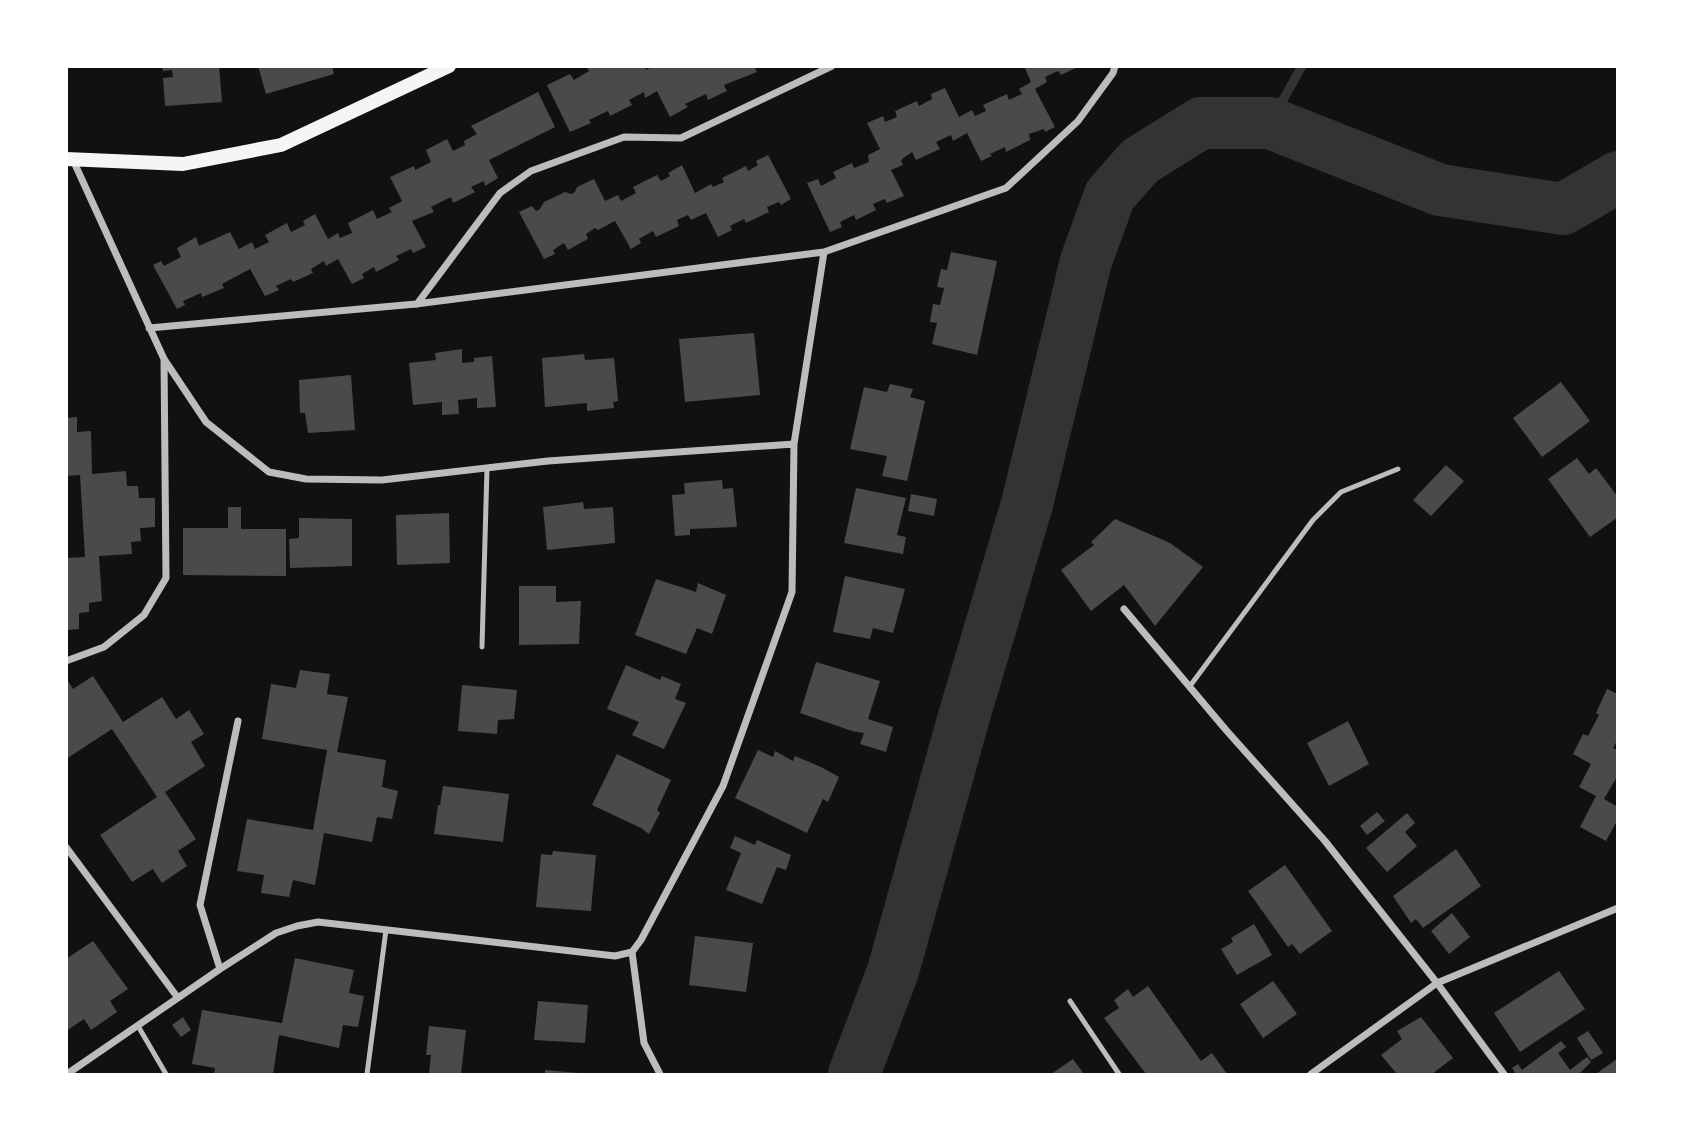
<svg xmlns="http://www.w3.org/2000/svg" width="1684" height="1141" font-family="Barlow,sans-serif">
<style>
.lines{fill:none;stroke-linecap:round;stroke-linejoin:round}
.stream{stroke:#333;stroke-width:9}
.river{stroke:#333;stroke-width:52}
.building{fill:#4a4a4a}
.service{stroke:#bcbcbc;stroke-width:5}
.minor{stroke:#bcbcbc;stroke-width:7}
.secondary{stroke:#f5f5f5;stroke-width:14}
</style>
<rect width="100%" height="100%" fill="#111"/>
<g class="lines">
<!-- stream -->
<path class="stream" d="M1270,123L1302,66"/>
<!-- river -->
<path class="river" d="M854,1074L893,971L963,720L1027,504L1086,261L1110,195L1140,161L1201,123H1270L1440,190L1563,209L1618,177"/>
</g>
<!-- building -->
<path class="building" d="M162,66H219L222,102L165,106L163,78L173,77L172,70L163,71Z
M258,66H332L334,74L266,94Z
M586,66H645L646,70L653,66H754L757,72L724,85L727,91L708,100L706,94L685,104L688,107L670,117L657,91L645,98L644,92L629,100L632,105L610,116L608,111L589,120L591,123L570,132L547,85L570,74L574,80L589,71Z
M1024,66H1080L1061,75L1058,71L1045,77L1047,82L1035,89L1055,127L1045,132L1044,129L1029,134L1030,140L1006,152L1005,147L990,154L992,156L981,161L967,133L953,141L951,135L936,142L940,149L916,160L912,152L901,160L903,165L891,170L904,196L887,203L885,199L873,204L876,210L856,220L854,215L840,222L842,227L830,232L807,183L818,179L821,186L836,178L833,172L852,163L854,168L869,162L868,155L880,149L867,123L883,116L885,122L897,117L895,111L917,101L919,106L932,99L931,94L945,88L959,117L972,110L975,116L986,111L983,105L1007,94L1009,100L1022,94L1019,89L1031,82Z
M538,92L555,127L489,160L498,178L485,186L484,181L471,187L475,192L453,203L451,197L431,207L434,212L412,221L426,247L413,253L411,249L396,256L399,260L376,272L374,267L362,274L364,278L352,284L338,259L326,266L324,261L311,269L313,273L293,282L291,279L276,286L279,290L265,296L250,269L222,284L224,288L202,297L201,293L183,301L185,305L177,309L153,265L161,261L164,266L181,257L177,248L196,237L199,246L230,232L239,249L252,242L255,249L269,242L265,235L287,223L291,232L305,225L303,221L315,214L328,239L338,233L340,238L352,233L348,223L373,210L377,219L392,212L389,208L402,201L390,177L414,166L415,170L431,162L426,150L447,139L453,151L465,145L464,141L477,134L471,126Z
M768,155L791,199L781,205L779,202L767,207L769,212L746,223L744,219L730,226L732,230L718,237L706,213L691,220L688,215L677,220L679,226L656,237L653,231L639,239L641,243L631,249L615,221L598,230L595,228L586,234L588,239L568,250L564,243L553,250L555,254L544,259L519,212L532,206L536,211L539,210L544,202L565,192L571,194L575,192L577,187L594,179L605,201L618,195L621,201L636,193L633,187L657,175L661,181L670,176L668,173L682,165L695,193L711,184L713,187L724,182L722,178L746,166L748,171L758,165L756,161Z
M951,252L997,261L977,355L932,344L937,323L930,322L933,304L940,305L944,288L937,287L941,269L947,270Z
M754,333L760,395L685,402L679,339Z
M462,349V363L474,362V358L492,356L496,407L477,408V398L458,400L459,414L442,415V402L413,405L409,363L436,360L435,353Z
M584,354L585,360L614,358L618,401L613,402L614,408L587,411V403L545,407L542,358Z
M351,375L355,430L308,433L305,413H300L299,380Z
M1561,382L1590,421L1542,457L1513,418Z
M890,384L913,389L910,397L925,401L907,481L882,476L887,456L850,449L864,387L887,392Z
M77,417V432L91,431L92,474L126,471L127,486H138L139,498H155V527L140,528L141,541L131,542L132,554L99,556L102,601L89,603V612L79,613V629L66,630V558L85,557L80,475L66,476V418Z
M1577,458L1589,474L1596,468L1618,497V517L1590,537L1548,479Z
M1446,465L1464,481L1431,516L1413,500Z
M722,480L723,489L733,488L737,527L690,529V535L675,536L672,495L685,494L684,483Z
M856,488L906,498L897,535L906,537L903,554L844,543Z
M911,494L937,499L934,516L908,511Z
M583,502L584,509L613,507L615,543L547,550L543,507Z
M228,507H241V529H286V576L183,575V528H228Z
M449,513L450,563L397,565L396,515Z
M299,518L352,519V566L290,568L289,539L299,538Z
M1115,519L1170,543L1203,567L1155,626L1124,585L1091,611L1061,570L1094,545L1091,542Z
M845,576L905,589L893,633L873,628L870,639L833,632Z
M656,579L696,592L698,583L726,595L712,634L697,628L686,654L635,635Z
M519,586H556V602L581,601L579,644L519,645Z
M816,662L880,681L868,719L893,727L886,752L860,744L864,733L852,731L800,713Z
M626,665L660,680L662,676L681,684L675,699L686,703L664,749L632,735L639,722L607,709Z
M300,670L330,674L327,694L348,697L337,752L386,760L382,787L398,791L392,819L377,817L372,842L324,833L315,885L293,880L289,897L261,893L264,875L237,871L247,819L313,830L327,750L262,739L271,684L296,688Z
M93,676L123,722L162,697L176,719L189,710L204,734L191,742L205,766L165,792L196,839L178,851L187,866L162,883L153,869L132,882L100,835L157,797L112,729L66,759V678L73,689Z
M462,685L517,690L514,719L498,720L497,734L458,731Z
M1607,689L1618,694V739L1613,748L1618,750V775L1604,799L1618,807V819L1606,841L1580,827L1596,796L1579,787L1591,764L1573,754L1583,734L1588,736L1599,715L1596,713Z
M1348,721L1369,764L1329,786L1307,743Z
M758,750L773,757L775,751L793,761L795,756L821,767L839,777L828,802L823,799L807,833L735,798Z
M617,754L671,780L657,810L660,813L649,834L641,828L592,805Z
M443,786L509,794L503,842L434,834L438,805H440Z
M1377,812L1385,821L1367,835L1360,826Z
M1407,813L1415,823L1405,832L1417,846L1387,872L1366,848Z
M735,836L755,845L757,840L791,855L786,870L777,867L762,904L726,890L741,853L730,848Z
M1456,849L1481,886L1423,928L1416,919L1411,923L1393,896Z
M553,851L596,855L591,911L536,907L541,854L552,855Z
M1285,865L1332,931L1300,954L1292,944L1288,947L1248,891Z
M1452,913L1470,937L1449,954L1431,931Z
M1254,924L1272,955L1237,975L1221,949L1233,942L1231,938Z
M695,936L753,943L746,992L689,985Z
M93,941L128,989L110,1001L117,1012L91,1030L84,1019L66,1031V959Z
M295,958L354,970L349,993L364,996L358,1027L343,1025L339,1048L279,1035L273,1074H214L215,1068L192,1064L202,1010L282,1023Z
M1559,971L1585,1009L1520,1052L1494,1013Z
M1273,981L1297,1014L1263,1038L1240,1004Z
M1148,986L1201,1061L1212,1053L1227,1074H1146L1104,1018L1119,1008L1114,1000L1128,989L1133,997Z
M538,1001L588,1005L585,1043L534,1040Z
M183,1017L191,1030L181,1037L172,1025Z
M1421,1017L1453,1058L1432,1074H1397L1381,1055L1402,1039L1397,1031Z
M429,1026L466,1030L461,1074L429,1073L431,1055H426Z
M1588,1031L1603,1053L1591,1060L1577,1038Z
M1561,1041L1566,1047L1558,1053L1570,1070L1587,1057L1591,1062L1579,1074H1516L1512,1068L1518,1064L1522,1070Z
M1618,1058V1072L1615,1074H1596Z
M1073,1059L1084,1074H1051Z
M545,1070L579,1073V1074H545Z"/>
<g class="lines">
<!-- service -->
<path class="service" d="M482,647L487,468
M1190,686L1313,520L1341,492L1398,469
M1070,1001L1119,1074
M138,1026L166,1074
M367,1074L386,930"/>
<!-- minor -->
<path class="minor" d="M73,160L164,359L206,422L269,472L306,479L382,480L548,461L794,444
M417,304L500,193L531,171L624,137L681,138L832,66
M149,328L416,304L824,252L1006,188L1078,121L1113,73L1115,66
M1124,609L1226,730L1325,841L1437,983L1504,1074
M66,661L104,647L144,615L166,578L164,359
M66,847L178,998
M220,969L200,905L238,721
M67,1074L220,969L276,933L297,926L318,922L615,956L632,952
M660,1074L644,1043L632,952L641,940L723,786L792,592L794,444L824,252
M1311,1074L1437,983L1618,908"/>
<!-- secondary -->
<path class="secondary" d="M66,159L183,164L281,145L449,66"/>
</g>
<!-- border -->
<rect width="1684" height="1141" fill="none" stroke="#ffffff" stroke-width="136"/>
</svg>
